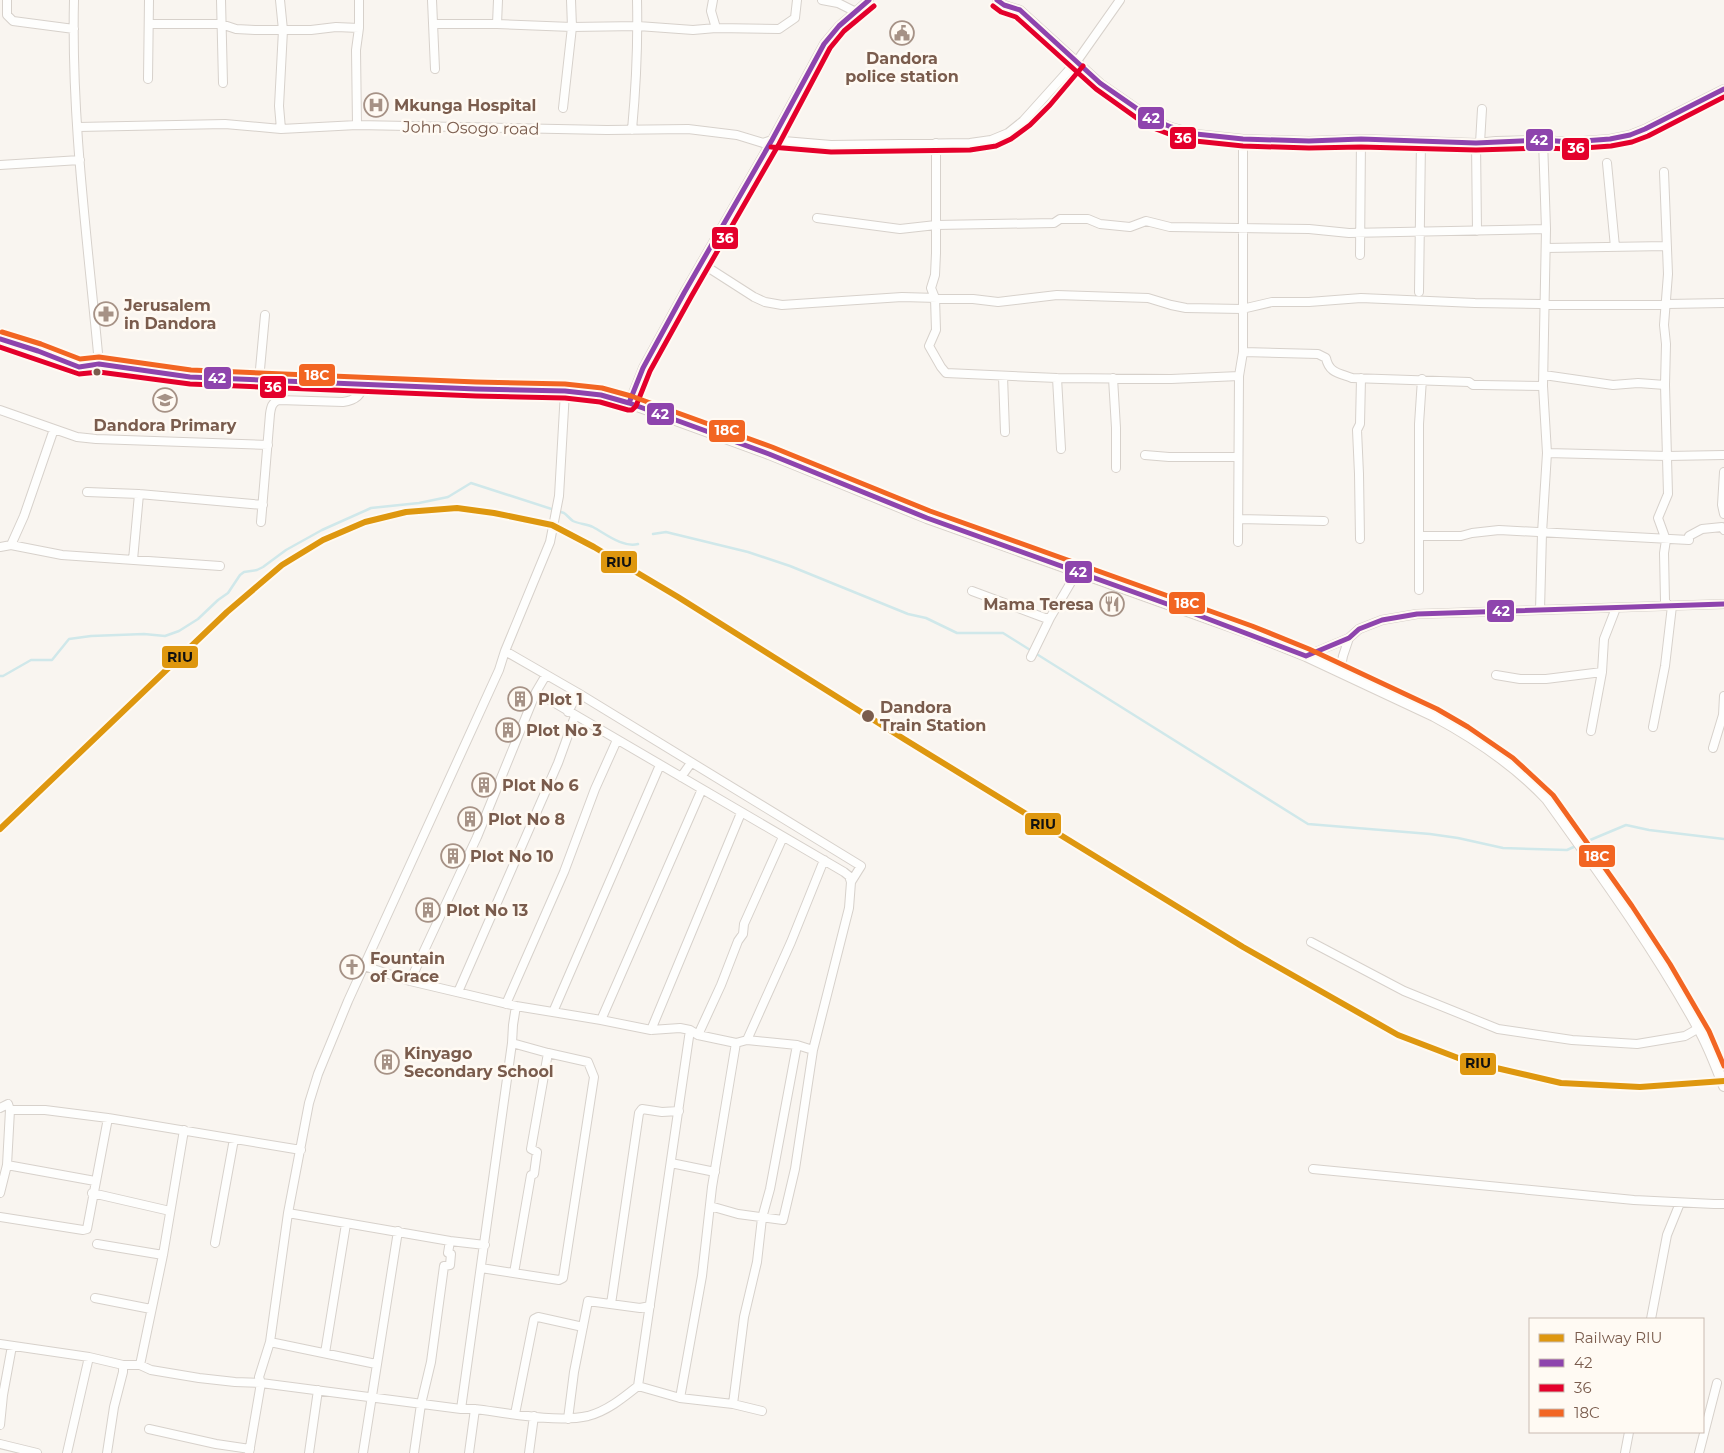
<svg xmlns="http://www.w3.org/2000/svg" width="1724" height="1453" font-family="Montserrat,sans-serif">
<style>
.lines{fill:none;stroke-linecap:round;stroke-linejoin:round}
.stream{stroke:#d0e8ea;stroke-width:2.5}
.minor-casing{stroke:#d7d1cb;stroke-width:10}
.secondary-casing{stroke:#d9d2cb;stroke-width:12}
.minor{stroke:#fefefd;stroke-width:8}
.secondary{stroke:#fefefd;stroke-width:10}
.bus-1-casing{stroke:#fffaf3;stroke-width:9}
.bus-2-casing{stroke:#fffaf3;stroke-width:9}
.bus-3-casing{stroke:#fffaf3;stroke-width:9}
.bus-1{stroke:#8e44ad;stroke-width:5}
.bus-2{stroke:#e4002b;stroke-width:5}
.bus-3{stroke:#f26522;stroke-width:5}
.rail-1-casing{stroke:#fffaf3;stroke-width:10}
.rail-1{stroke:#de970f;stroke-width:6}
.bus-dot{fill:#7a5c4d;stroke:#fffaf3;stroke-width:2}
.labels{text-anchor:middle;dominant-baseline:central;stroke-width:5;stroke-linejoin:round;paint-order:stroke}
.poi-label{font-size:16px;font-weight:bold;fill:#7a5c4d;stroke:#fffaf3;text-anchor:start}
.street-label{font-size:16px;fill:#7a5c4d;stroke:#fffaf3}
.stop-label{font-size:16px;font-weight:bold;fill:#7a5c4d;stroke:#fffaf3;text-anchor:start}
.line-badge{stroke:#fffaf3;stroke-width:2}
.badge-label{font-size:14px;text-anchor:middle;font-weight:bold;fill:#fff}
.pale-badge-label{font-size:14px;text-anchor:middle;font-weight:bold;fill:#111}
</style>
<rect width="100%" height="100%" fill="#f9f5f0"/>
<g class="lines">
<!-- stream -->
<path class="stream" d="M653,534L666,532L748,552L790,566L908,614L926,618L957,633H1003L1308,824L1430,834L1458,838L1503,848L1567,850L1578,845
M0,676H3L31,660H52L69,639L91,636L144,634L165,636L179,631L198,619L218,600L228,593L240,575L244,572L257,570L263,567L286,550L322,530L371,508L419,503L448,497L471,483L564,513C567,515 570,519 573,521C579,524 587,524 593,527C606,534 623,548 638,544
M1583,843L1626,825L1649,830L1724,839"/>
<!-- minor casing -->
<g class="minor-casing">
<path id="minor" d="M7,0V15L13,21L74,29
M74,0C71,121 88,243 99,364
M221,0L223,83
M280,0L283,30L279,106L281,129
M432,0L435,69
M713,0L711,11L716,28
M822,0L838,3L854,11
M997,0L1004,5L1020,10L1100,83L1152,119L1171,127L1196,134L1243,139L1309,141L1361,139L1476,143L1496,141L1543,140L1570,142L1610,139L1630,135L1645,129L1724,89
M149,24H221L236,29L255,30H311L336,27L359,28
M433,24H497L572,27L638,26L693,30L716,28L779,29L795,18L797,0
M497,24L498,0
M148,79L149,0
M563,108L572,27L571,0
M357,125L356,50L359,28V0
M78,127L225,124L281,129L357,125L607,130L688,129L737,135L763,143L772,140L831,145L970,143L991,140L1008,133L1023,121L1077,61L1120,0
M632,130C636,87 638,43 637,0
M936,143V253L935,275L931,288L935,298L936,330L929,346L941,367L946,373L1057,378L1171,379L1239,376
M1476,143L1477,231
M1480,143L1482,109
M1607,163L1615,247
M0,165L80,160
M1664,172L1668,274L1664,325L1666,344L1665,385L1668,494L1658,518L1666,540L1664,553L1665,601L1669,606
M817,218L900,229L936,225L1054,223L1060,219H1088L1100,224L1130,227L1146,221L1170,227L1309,229L1349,233L1546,229
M1546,248L1667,246
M1360,255L1361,139
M701,263L754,297L765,302L782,305L902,297L973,299L998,302L1057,295L1148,298L1171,305L1186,308L1242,309L1272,302H1309L1361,298L1475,303L1610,305L1724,303
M1419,292L1421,141
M1243,352L1318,354L1326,358C1329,373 1339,373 1352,378L1469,382L1473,385H1481L1543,386
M1544,375L1613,385L1638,383L1665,385
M1003,376L1005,432
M1057,378L1061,449
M1113,378L1116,428V468
M259,380L265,315
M629,403L643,368L684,293L772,140L824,44L839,26L869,0
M0,410L77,437L96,439L268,445
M1547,453L1667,456L1724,455
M1145,455L1169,457H1238
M1724,472L1722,505L1724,514
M87,492L139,494L263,505
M1239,519L1324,521
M261,522L270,414C271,407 272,402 279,400L343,402C357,400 360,395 366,383
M1420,536H1461L1472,533L1499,530L1689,540V536L1702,529L1722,527L1724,530
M1360,539L1359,474L1357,430L1360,424L1361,378
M1238,542L1239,376L1243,352V139
M11,545L62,555L220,566
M0,547L11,545L24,516L54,429
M133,560L139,494
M1419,590V424L1422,379
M972,591L1045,618H1050L1077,572
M1540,610L1542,533L1547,453L1543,386L1546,229L1543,140
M505,651L578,693L861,866L851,882
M1306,656L1349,638L1359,629L1382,620L1417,614L1724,604
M1031,657L1050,618
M1340,671L1343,656L1349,638
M1496,675L1520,679H1546L1602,672
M536,692L844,872L849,876L851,882L849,908L813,1050L795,1169L783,1220L738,1214L710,1206
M568,712L578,693
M1653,727L1665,666L1672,606
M1591,731L1602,672L1604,639L1616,608
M1713,748L1723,715L1724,696
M681,777L691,763
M1311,942L1404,991L1498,1029L1572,1040L1637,1044L1685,1036L1699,1028
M364,966L410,981L516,1006L601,1020L651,1030L680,1028L690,1030L698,1035L736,1043L747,1040L797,1045L813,1050
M410,981L477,837L536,692L546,675
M458,992L558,763L575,716
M506,1004L564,872L595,789L617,740
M553,1012L660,765
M601,1020L702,789
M651,1030L741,813
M698,1035L721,985L738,941L743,934L744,924L783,837
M747,1040L791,942L824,860
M1715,1063L1724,1062
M0,1108L8,1104L10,1110L7,1165L0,1193
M10,1110H45L108,1118L301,1150
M671,1163L715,1172
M7,1165L95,1181
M1313,1169L1634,1200L1714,1204H1724
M92,1193L170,1211
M288,1213L450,1241L485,1245
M0,1217L83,1230L87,1229L108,1118
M215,1243L234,1139
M97,1244L163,1255L184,1130
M481,1268L559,1280L563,1278L594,1077L588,1062L548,1053L512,1043
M514,1273L531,1175L534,1174L537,1152L531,1149L548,1053
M95,1298L151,1309
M611,1304L639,1113L642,1109L662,1112L679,1111
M1651,1319L1667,1235L1680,1203
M270,1342L376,1364
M0,1344L89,1357L123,1365H140L151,1370L199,1378L235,1382L261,1383L461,1409H475C507,1413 557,1423 588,1416C607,1411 623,1398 638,1386L690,1030
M325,1353L346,1224
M140,1365L163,1255
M638,1386L680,1398L733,1404L762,1411
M680,1398L702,1276L712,1187L736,1043
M733,1404L744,1317L757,1262L762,1218L770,1189L797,1045
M461,1409L512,1043L513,1025L516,1006
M515,1414L534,1319L538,1317L583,1327
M568,1419L574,1372L588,1301L640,1308L650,1306
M0,1425L3,1395L12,1346
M149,1429L216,1444L250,1449
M0,1444L37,1453
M67,1453L89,1357
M107,1453L114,1407L123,1372V1365
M249,1453L261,1383L259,1377L270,1342L288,1213L309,1103L318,1074L348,1001L499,670L505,651L550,542L559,496L565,391
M309,1453L318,1390
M363,1453L398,1231
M414,1453L421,1404L431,1362L444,1266L450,1265L451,1254L448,1253L450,1241
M469,1453L475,1409
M529,1453L534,1416
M1625,1453L1629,1432
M1699,1453L1717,1383"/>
</g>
<!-- secondary casing -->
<g class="secondary-casing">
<path id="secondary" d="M0,339L38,351L79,367L99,364L190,377L476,389L565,391L601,395L629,403L769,454L927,518L1249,633L1306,656L1434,716C1475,738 1515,765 1547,799C1600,873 1654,947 1698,1027C1709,1046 1716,1066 1724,1086"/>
</g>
<!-- minor -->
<use href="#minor" class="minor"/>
<!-- secondary -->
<use href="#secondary" class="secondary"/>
<!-- bus-1 casing -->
<g class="bus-1-casing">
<path id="bus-1" d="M997,0L1004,5L1020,10L1100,83L1152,119L1171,127L1196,134L1243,139L1309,141L1361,139L1476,143L1543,140L1570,142L1610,139L1630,135L1645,129L1724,89
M0,339L38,351L79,367L99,364L190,377L476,389L565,391L601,395L629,403L769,454L927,518L1195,614L1306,656L1349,638L1359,629L1382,620L1417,614L1724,604
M629,403L643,368L684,293L772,140L824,44L839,26L869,0"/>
</g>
<!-- bus-2 casing -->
<g class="bus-2-casing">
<path id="bus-2" d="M993,6L1001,12L1016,17L1096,89L1148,126L1169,134L1195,141L1243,146L1309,148L1361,147L1476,150L1543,148L1570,149L1611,146L1632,142L1648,136L1724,97
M771,147L831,152L970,150L996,146L1011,139L1030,125L1050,105L1083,66
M0,347L79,374L99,372L190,384L476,396L565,398L600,402L628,410H632L636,406L650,371L691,297L779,144L830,48L844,31L874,6"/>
</g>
<!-- bus-3 casing -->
<g class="bus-3-casing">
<path id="bus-3" d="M2,332L41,344L80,359L99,357L191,370L476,382L565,384L602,388L631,396L772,447L930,511L1252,626L1309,649L1437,709L1468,727L1513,758L1553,795L1632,906L1670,964L1709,1031L1724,1066"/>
</g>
<!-- bus-1 -->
<use href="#bus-1" class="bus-1"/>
<!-- bus-2 -->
<use href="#bus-2" class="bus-2"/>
<!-- bus-3 -->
<use href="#bus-3" class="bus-3"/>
<!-- rail-1 casing -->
<g class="rail-1-casing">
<path id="rail-1" d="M0,829L227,612L282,565L323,540L365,522L406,512L457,508L494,513L552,525L594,547L678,597L904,739L1243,947L1398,1035L1466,1061L1561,1083L1640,1087L1724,1081"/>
</g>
<!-- rail-1 -->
<use href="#rail-1" class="rail-1"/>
</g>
<!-- icons -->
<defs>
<g id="civic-ring" transform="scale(1.25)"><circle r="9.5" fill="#fffaf3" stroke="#a69286" stroke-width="1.5"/><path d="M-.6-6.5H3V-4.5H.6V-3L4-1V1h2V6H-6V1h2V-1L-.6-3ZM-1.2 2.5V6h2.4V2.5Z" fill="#a69286"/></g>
<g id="hospital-ring" transform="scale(1.25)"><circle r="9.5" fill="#fffaf3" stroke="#a69286" stroke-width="1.5"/><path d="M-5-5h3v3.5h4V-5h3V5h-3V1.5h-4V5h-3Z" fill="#a69286"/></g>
<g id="pharmacy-ring" transform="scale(1.25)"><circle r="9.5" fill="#fffaf3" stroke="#a69286" stroke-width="1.5"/><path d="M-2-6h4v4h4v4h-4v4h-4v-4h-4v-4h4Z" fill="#a69286"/></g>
<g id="school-ring" transform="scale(1.25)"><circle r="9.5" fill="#fffaf3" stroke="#a69286" stroke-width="1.5"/><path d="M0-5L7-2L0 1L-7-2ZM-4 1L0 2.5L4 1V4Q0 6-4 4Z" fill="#a69286"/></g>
<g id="restaurant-ring" transform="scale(1.25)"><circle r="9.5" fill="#fffaf3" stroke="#a69286" stroke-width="1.5"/><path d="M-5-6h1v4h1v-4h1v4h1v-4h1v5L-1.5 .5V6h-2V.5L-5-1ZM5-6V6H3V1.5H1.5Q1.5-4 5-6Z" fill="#a69286"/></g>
<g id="building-ring" transform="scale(1.25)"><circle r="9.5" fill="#fffaf3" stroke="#a69286" stroke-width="1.5"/><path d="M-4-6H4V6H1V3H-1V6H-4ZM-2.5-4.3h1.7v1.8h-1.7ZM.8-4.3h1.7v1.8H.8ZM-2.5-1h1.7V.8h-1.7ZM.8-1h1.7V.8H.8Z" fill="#a69286"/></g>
<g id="church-ring" transform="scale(1.25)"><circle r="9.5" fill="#fffaf3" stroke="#a69286" stroke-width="1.5"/><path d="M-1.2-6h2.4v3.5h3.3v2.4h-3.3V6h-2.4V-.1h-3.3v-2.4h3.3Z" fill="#a69286"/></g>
</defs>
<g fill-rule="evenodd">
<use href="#civic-ring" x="902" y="33"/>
<use href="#hospital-ring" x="376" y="105"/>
<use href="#pharmacy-ring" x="106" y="314"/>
<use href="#school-ring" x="165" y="400"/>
<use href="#restaurant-ring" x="1112" y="604"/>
<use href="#building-ring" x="520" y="699"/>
<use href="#building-ring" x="508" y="730"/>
<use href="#building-ring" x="484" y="785"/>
<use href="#building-ring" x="470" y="819"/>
<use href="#building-ring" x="453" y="856"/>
<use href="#building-ring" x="428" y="910"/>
<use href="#church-ring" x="352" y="967"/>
<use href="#building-ring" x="387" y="1062"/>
</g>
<!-- markers -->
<g class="bus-dot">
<circle cx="97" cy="372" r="4.5"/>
<circle cx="868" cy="716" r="7"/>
</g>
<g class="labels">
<!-- poi labels -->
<g class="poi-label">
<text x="902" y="58" text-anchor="middle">Dandora<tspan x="902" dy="18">police station</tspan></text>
<text x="394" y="105">Mkunga Hospital</text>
<text x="124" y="305">Jerusalem<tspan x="124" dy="18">in Dandora</tspan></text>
<text x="165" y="425" text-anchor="middle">Dandora Primary</text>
<text x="1094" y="604" text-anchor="end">Mama Teresa</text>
<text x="538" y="699">Plot 1</text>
<text x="526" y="730">Plot No 3</text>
<text x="502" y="785">Plot No 6</text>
<text x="488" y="819">Plot No 8</text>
<text x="470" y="856">Plot No 10</text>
<text x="446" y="910">Plot No 13</text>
<text x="370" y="958">Fountain<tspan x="370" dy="18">of Grace</tspan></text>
<text x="404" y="1053">Kinyago<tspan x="404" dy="18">Secondary School</tspan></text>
</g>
<!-- street labels -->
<g class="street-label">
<text transform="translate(471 128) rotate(1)">John Osogo road</text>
</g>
<!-- stop labels -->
<g class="stop-label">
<text x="880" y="707">Dandora<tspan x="880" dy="18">Train Station</tspan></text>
</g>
</g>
<g class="line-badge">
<rect x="1137" y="106" width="28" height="24" rx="5" fill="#8e44ad"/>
<rect x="1169" y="126" width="28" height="24" rx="5" fill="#e4002b"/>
<rect x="1525" y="128" width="29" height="24" rx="5" fill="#8e44ad"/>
<rect x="1561" y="137" width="29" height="24" rx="5" fill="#e4002b"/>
<rect x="711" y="226" width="28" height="24" rx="5" fill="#e4002b"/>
<rect x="298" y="363" width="38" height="24" rx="5" fill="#f26522"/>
<rect x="203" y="366" width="29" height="24" rx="5" fill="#8e44ad"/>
<rect x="259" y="375" width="28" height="24" rx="5" fill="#e4002b"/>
<rect x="646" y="402" width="29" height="24" rx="5" fill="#8e44ad"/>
<rect x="708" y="419" width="38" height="24" rx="5" fill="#f26522"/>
<rect x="600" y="550" width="38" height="24" rx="5" fill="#de970f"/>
<rect x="1064" y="560" width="29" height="24" rx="5" fill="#8e44ad"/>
<rect x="1168" y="591" width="38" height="24" rx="5" fill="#f26522"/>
<rect x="1486" y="599" width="29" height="24" rx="5" fill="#8e44ad"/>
<rect x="161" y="645" width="38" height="24" rx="5" fill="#de970f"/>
<rect x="1024" y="812" width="38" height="24" rx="5" fill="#de970f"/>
<rect x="1578" y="844" width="38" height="24" rx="5" fill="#f26522"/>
<rect x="1459" y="1052" width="38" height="24" rx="5" fill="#de970f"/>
</g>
<g class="badge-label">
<text x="1151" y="123">42</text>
<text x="1183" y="143">36</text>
<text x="1539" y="145">42</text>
<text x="1576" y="153">36</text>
<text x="725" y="243">36</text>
<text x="317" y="380">18C</text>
<text x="217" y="383">42</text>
<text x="273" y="392">36</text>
<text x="660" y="419">42</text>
<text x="727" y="435">18C</text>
<text x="1078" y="577">42</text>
<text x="1187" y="608">18C</text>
<text x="1501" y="616">42</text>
<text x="1597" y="861">18C</text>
</g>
<g class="pale-badge-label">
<text x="619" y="567">RIU</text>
<text x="180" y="662">RIU</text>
<text x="1043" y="829">RIU</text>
<text x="1478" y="1068">RIU</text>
</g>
<!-- legend -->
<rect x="1529" y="1318" width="175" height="115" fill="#fffaf3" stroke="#cabbb1"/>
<rect x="1539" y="1334" width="25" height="8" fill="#de970f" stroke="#cabbb1"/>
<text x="1574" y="1343" font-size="15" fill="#7a5c4d">Railway RIU</text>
<rect x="1539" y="1359" width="25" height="8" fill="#8e44ad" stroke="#cabbb1"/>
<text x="1574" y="1368" font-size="15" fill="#7a5c4d">42</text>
<rect x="1539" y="1384" width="25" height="8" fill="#e4002b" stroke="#cabbb1"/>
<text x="1574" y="1393" font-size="15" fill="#7a5c4d">36</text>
<rect x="1539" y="1409" width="25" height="8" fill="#f26522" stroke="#cabbb1"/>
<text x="1574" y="1418" font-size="15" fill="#7a5c4d">18C</text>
</svg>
